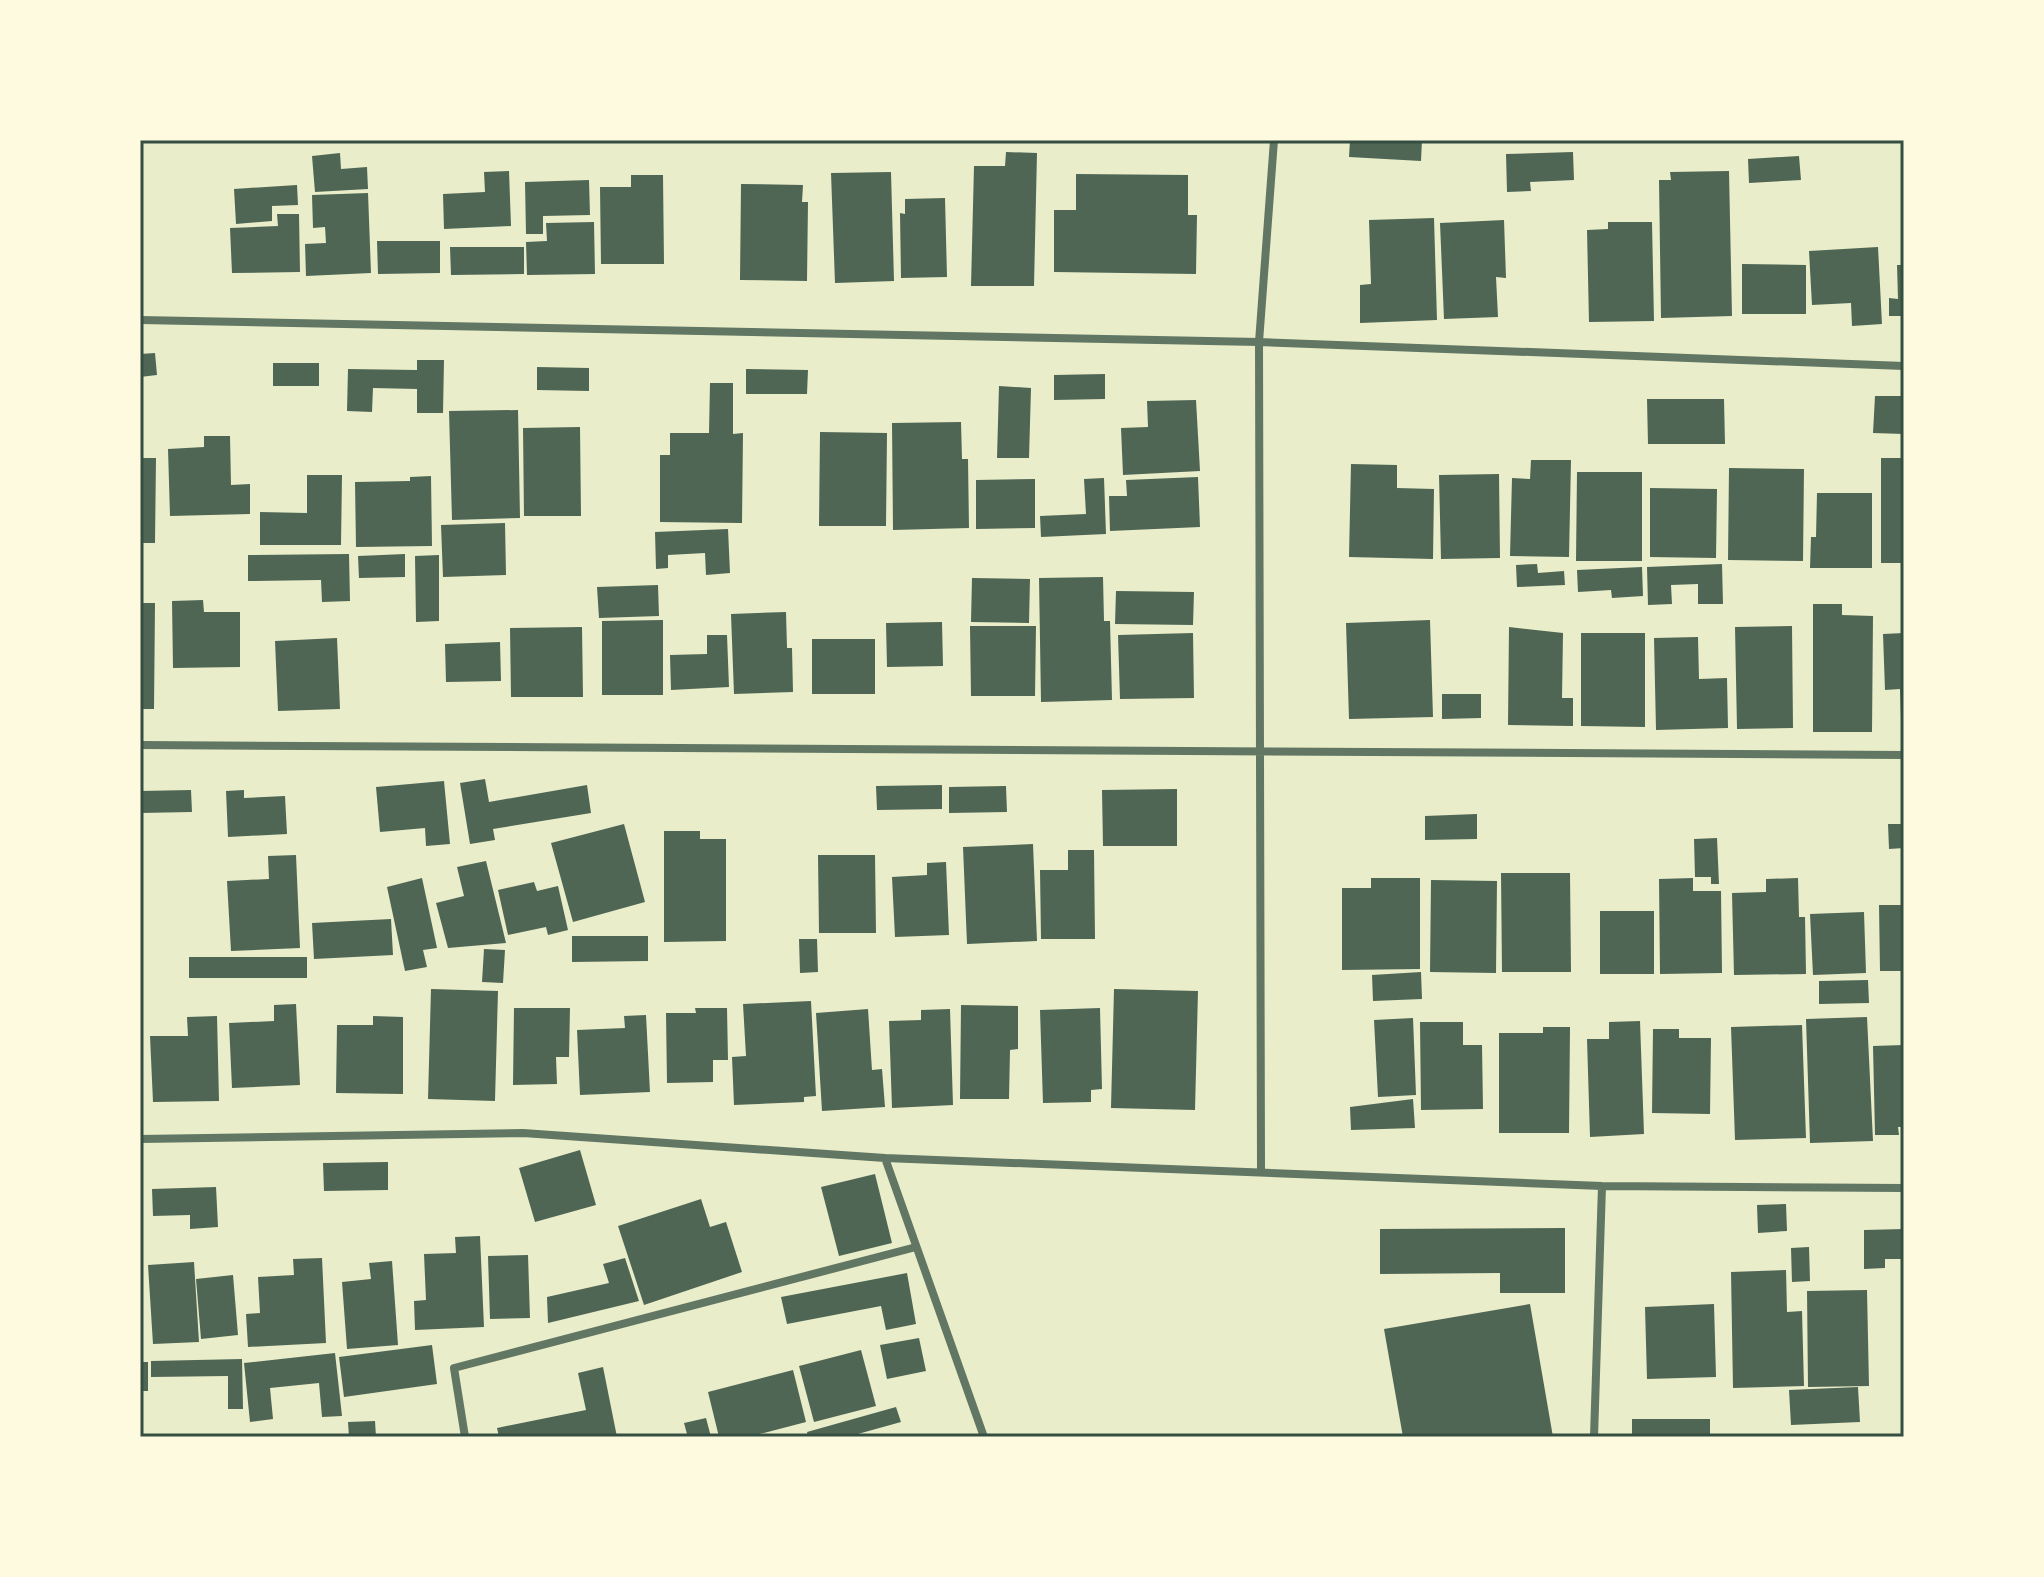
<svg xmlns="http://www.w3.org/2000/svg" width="2044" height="1577" font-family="Mulish,sans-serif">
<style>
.building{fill:#4f6655}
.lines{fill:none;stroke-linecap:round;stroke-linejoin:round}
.minor{stroke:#617663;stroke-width:8}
.neatline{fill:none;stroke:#344e41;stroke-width:3}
</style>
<rect width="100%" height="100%" fill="#e9edc9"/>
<!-- building -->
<path class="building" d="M1350,140H1422L1421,161L1349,157Z
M1006,152L1037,153L1034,286H971L974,166H1005Z
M1573,152L1574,180L1530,182L1531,191L1507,192L1506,154Z
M340,153L341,169L367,167L368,189L315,192L312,156Z
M1799,156L1801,180L1749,183L1748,159Z
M509,171L511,226L444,229L443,194L485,192L484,172Z
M1729,171L1732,316L1661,318L1659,180H1671L1670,172Z
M891,172L894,281L835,283L831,173Z
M1076,174L1188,175V215H1197L1196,274L1054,272V210H1076Z
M631,175H663L664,264H601L600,187H631Z
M589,180L590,215L543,216V234H526L525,182Z
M741,184L803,185L802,202H808L807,281L740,280Z
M297,185L298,205L272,206V221L236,224L234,189Z
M368,193L371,273L306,276L305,244L326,243L325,227L313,228L312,195Z
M945,198L947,277L901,278L900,213L905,214V199Z
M277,214H299L300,272L232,273L230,228L278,226Z
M1434,218L1437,320L1360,323V285L1371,284L1369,220Z
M1504,220L1506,278L1496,277L1498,317L1444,319L1440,223Z
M594,222L595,274L527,275L526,242L547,241L546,223Z
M1608,222H1652L1654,321L1589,322L1587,230L1608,229Z
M377,241H440V273L378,274Z
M450,247H524V274L451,275Z
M1878,247L1882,324L1852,326L1851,303L1812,305L1809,251Z
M1742,264L1806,265V314H1742Z
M1897,265H1904V316H1889V298L1898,299Z
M155,353L157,375L140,377V354Z
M417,360H444L443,413H417V389L373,388L372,412L347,411L348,369L417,370Z
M273,363H319V386H273Z
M537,367L589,368V391L537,390Z
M746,369L808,370L807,394H746Z
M1105,374V399L1054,400V375Z
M710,383H733V434L743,433L742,523L660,522V455H670V433H709Z
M999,386L1031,388L1029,458H997Z
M1875,396H1904V434L1873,433Z
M1647,399H1724L1725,444H1648Z
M1196,400L1200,471L1123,475L1121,428L1148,427L1147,401Z
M518,410L520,518L452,520L449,411Z
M961,422L962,459H968L969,528L893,530L892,423Z
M580,427L581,516H524L523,428Z
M820,432L887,433L886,526H819Z
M204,436H230L231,485L250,484V514L170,516L168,449L204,447Z
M140,458H156L155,543H140Z
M1881,458H1904V563H1881Z
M1531,460H1571L1569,557L1510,556L1512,478L1530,479Z
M1351,464L1397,465V488L1434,489L1433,559L1349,557Z
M1729,468L1804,469L1803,561L1728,560Z
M1577,472H1642V561H1576Z
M1499,474L1500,558L1441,559L1439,475Z
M307,475H342L341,545H260V512L307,513Z
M431,476L432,546L356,547L355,482L410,481V477Z
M1198,477L1200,527L1110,531L1109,496H1127L1126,480Z
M1104,478L1106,534L1041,537L1040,516L1086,514L1084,479Z
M1035,479V528L976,529V480Z
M1650,488L1717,489L1716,558L1650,557Z
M1817,493H1872V568H1810L1811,537H1816Z
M505,523L506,575L443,577L441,525Z
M728,529L730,573L706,575L705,553L668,555V568L656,569L655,532Z
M349,554L350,601L322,602L321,580L248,581V555Z
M405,554V577L359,578L358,556Z
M439,555V621L416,622L415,556Z
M1537,564L1538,573L1564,571L1565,585L1517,587L1516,565Z
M1722,564L1723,604H1698V584L1671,585L1672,604L1648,605L1647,567Z
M1642,567L1643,596L1612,598L1611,590L1578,592L1577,570Z
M1103,577L1104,621H1110L1112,700L1041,702L1039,578Z
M972,578L1030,579L1029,623L971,622Z
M658,585L659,616L599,618L597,587Z
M1116,591L1194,592L1193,625L1115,624Z
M203,600L204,612H240V667L173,668L172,601Z
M140,603H155L154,709H140Z
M1813,604H1842V615L1873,616L1872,732H1813Z
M786,612L787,648H792L793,692L734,694L731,614Z
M663,620V695H602V621Z
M1430,620L1433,717L1349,719L1346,623Z
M942,622L943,666L887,667L886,623Z
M970,626H1036L1035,696H971Z
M1792,626L1793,728L1737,729L1735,627Z
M582,627L583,697H511L510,628Z
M1509,627L1563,633L1562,698H1573V726L1508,725Z
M1193,633L1194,698L1120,699L1118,635Z
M1581,633H1645V727L1581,726Z
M1904,633V717H1901L1900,689L1885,690L1883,634Z
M707,635H727L729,687L671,690L670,655L707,654Z
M1698,637L1699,679L1727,678L1728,728L1656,730L1654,638Z
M337,638L340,709L278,711L275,641Z
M812,639H875V694H812Z
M500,642L501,681L446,682L445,644Z
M1442,694H1481V718L1442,719Z
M485,779L489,802L587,785L591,813L493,829L495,840L470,844L460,783Z
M444,781L450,844L426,846L425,828L380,832L376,787Z
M942,785V809L877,810L876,786Z
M1006,786L1007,812L949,813V787Z
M1177,789V846H1103L1102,790Z
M191,790L192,812L140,813V791Z
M244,790V798L285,796L287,834L228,837L226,791Z
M1477,814V839L1425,840V816Z
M624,824L645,902L573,922L551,843Z
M1888,824H1904V848L1889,849Z
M664,831H700V839H726V941L664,942Z
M1717,838L1719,884H1711V877H1695L1694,839Z
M1033,844L1037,941L967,944L963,847Z
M1068,850H1094L1095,939H1041L1040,870H1068Z
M296,855L300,948L231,951L227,881L269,879L268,856Z
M818,855H875L876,933H819Z
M486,861L506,943L448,948L436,903L464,896L457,867Z
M946,862L949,935L895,937L892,877L927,875V863Z
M1501,873H1570L1571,972H1502Z
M422,878L437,948L423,950L427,967L405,971L387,887Z
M1371,878H1420V969L1342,970V888H1371Z
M1693,878V891H1721L1722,973L1660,974L1659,879Z
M1798,878L1799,917H1805L1806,974L1734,975L1732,893L1766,892V879Z
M1431,880L1497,881L1496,973L1430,972Z
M534,882L537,891L558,886L568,930L548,935L546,927L508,935L498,890Z
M1879,905H1904V971H1880Z
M1600,911H1654V974H1600Z
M1864,912L1866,973L1813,975L1810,914Z
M391,919L393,955L314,959L312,923Z
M572,936H648V961L572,962Z
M799,939H817L818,972L800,973Z
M484,949L505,950L503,983L482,982Z
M189,957H307V978H189Z
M1421,972L1422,999L1373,1001L1372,975Z
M1868,980L1869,1003L1819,1004V981Z
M431,989L498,991L495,1101L428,1099Z
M1114,989L1198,991L1195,1110L1111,1108Z
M811,1001L816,1096L804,1097V1102L734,1105L732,1057L746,1056L743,1004Z
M296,1004L300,1085L232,1088L229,1023L274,1021V1005Z
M961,1005L1018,1006V1049L1010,1050L1009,1099H960Z
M514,1008H570L569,1057H556L557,1084L513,1085Z
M695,1008H727L728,1060H713V1082L667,1083L666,1013H696Z
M1100,1008L1102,1089L1091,1090V1102L1043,1103L1040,1010Z
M868,1009L872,1070L882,1069L885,1107L822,1111L816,1013Z
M950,1009L953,1105L892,1108L889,1021L921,1020V1010Z
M646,1015L650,1092L580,1095L577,1030L625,1028L624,1016Z
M217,1016L219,1101L153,1102L150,1036H188L187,1017Z
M373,1016L403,1017V1094L336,1093L337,1025H373Z
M1867,1017L1873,1141L1810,1143L1806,1019Z
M1413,1018L1416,1095L1378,1097L1374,1020Z
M1640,1021L1644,1134L1590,1137L1587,1039H1609V1022Z
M1420,1022H1463V1045H1482L1483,1109L1421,1110Z
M1802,1025L1806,1138L1735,1140L1731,1027Z
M1543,1027H1570L1569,1133H1499V1033H1543Z
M1653,1029H1679V1038H1711L1710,1114L1652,1113Z
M1904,1045V1127H1898L1899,1135H1875L1873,1046Z
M1413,1099L1415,1128L1351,1130L1350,1107Z
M580,1150L596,1205L535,1222L519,1168Z
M388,1162V1190L324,1191L323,1163Z
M875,1174L892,1243L839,1256L821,1187Z
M216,1187L218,1227L190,1229V1215L153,1216L152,1189Z
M701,1199L710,1227L726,1222L742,1272L644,1305L618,1226Z
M1786,1204L1787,1231L1758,1233L1757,1205Z
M1565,1228V1293H1500V1273L1380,1274V1229Z
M1904,1229V1259H1885V1268L1864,1269V1230Z
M480,1236L484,1327L415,1330L414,1301L426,1300L424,1254L456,1253L455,1237Z
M1809,1247L1810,1281L1792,1282L1791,1248Z
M528,1255L530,1318L490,1319L488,1256Z
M322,1258L326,1343L248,1347L246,1314L260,1313L258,1277L294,1275L293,1259Z
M625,1258L639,1301L548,1323L547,1297L609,1283L603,1264Z
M392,1261L398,1345L347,1349L342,1282L371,1279L369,1263Z
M194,1262L199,1342L153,1344L148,1265Z
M1786,1270L1787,1312L1802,1311L1804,1386L1733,1388L1731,1272Z
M907,1273L916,1324L886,1330L881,1306L787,1324L781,1297Z
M233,1275L238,1335L201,1339L196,1279Z
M1867,1290L1869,1386L1808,1387L1807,1291Z
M1530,1304L1553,1437H1403L1384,1329Z
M1714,1304L1716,1377L1647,1379L1645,1307Z
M919,1338L926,1371L887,1379L880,1345Z
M432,1345L437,1384L344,1397L339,1357Z
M861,1350L876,1406L814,1422L799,1366Z
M335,1353L342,1416L322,1417L319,1383L270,1388L273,1419L250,1422L244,1363Z
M242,1359L243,1409H228V1376L151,1377V1361Z
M140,1362H148V1391H140Z
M603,1367L617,1437H499L497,1428L586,1410L578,1373Z
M793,1370L806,1422L748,1437H719L708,1392Z
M1858,1387L1860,1422L1791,1425L1789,1390Z
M896,1407L901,1422L847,1437H808L807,1432Z
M706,1418L711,1437H678L687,1434L684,1423Z
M1632,1419H1710V1437H1632Z
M375,1421L376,1437H349L348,1422Z"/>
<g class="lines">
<!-- minor -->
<path class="minor" d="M140,320L1259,342L1904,366
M140,745L1904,755
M140,1139L523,1133L885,1158L1602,1186L1904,1188
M885,1158L984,1437
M1261,1170L1259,342L1274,140
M465,1437L454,1368L916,1247
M1594,1437L1602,1186"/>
</g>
<!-- border -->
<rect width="2044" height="1577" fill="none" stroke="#fefae0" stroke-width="284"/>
<rect x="142" y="142" width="1760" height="1293" class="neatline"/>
</svg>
